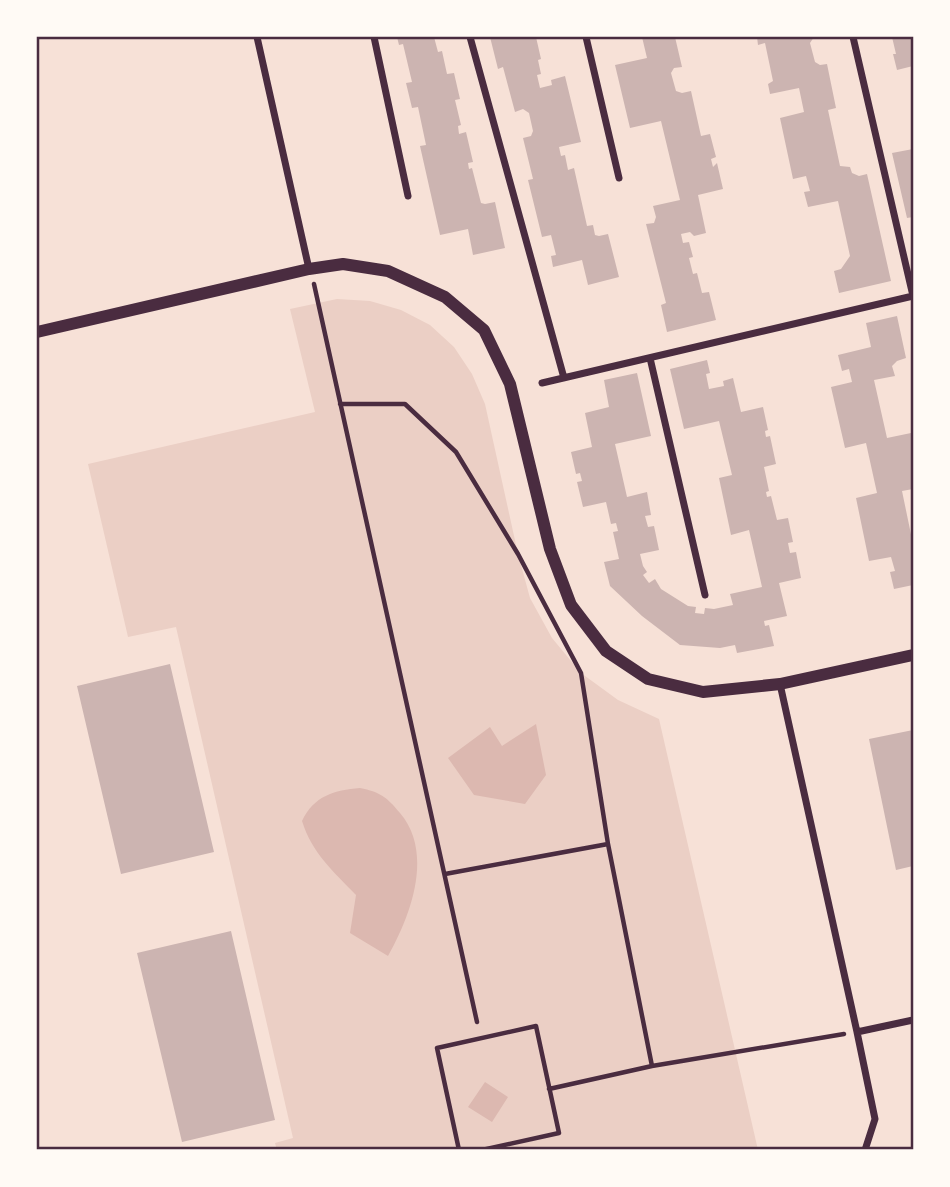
<svg xmlns="http://www.w3.org/2000/svg" width="950" height="1187" font-family="'IBM Plex Sans',sans-serif">
<style>
.green{fill:#ebcfc5}
.water{fill:#dcb8b0}
.building{fill:#ccb4b1}
.lines{fill:none;stroke-linecap:round;stroke-linejoin:round}
.path{stroke:#4a2c40;stroke-width:4.5}
.minor{stroke:#4a2c40;stroke-width:7}
.tertiary{stroke:#4a2c40;stroke-width:12}
.neatline{fill:none;stroke:#4a2c40;stroke-width:2.5}
</style>
<rect width="100%" height="100%" fill="#f7e1d7"/>
<!-- green -->
<path class="green" d="M337,299L370,301L401,310L430,325L454,347L472,374L485,404L518,554L530,598L552,638L581,673L618,700L659,719L758,1150H277L275,1143L293,1138L176,627L128,637L88,464L315,412L290,309Z"/>
<!-- water -->
<path class="water" d="M536,724L546,775L525,804L474,795L448,758L490,727L502,746Z
M360,788C380,792 387,797 400,813C434,853 411,915 388,956L350,933L356,895C333,871 312,853 302,821C314,796 334,790 360,788Z
M485,1082L508,1097L492,1122L468,1107Z"/>
<!-- building -->
<path class="building" d="M397,37H434L438,52L442,51L447,74L454,73L460,99L455,100L461,125L458,126L459,134L466,132L473,162L468,163L469,169L472,168L481,203L485,204L495,202L505,248L473,255L468,229L440,235L420,146L426,145L418,107L412,108L406,83L412,82L403,44L399,45Z
M490,37H536L541,59L538,60L541,74L537,75L540,88L552,85L551,80L565,76L581,142L559,147L561,156L565,155L568,170L574,168L587,226L593,225L595,235L599,236L608,234L619,277L588,285L582,260L553,267L551,256L556,255L551,235L542,237L528,180L533,179L523,138L531,136L533,131L529,113L523,109L515,112L503,67L498,69Z
M642,37H675L682,67L674,68L671,73L676,91L682,93L691,91L701,136L710,134L716,157L711,159L713,167L717,163L723,189L698,195L706,233L694,236L690,232L681,234L683,243L689,242L693,257L689,258L693,274L697,273L702,293L709,292L716,320L667,332L661,305L666,303L646,224L654,223L656,217L653,206L680,200L661,121L630,128L615,65L647,58Z
M757,37H814L810,43L815,62L820,65L827,64L836,108L828,110L840,166L850,167L852,173L859,176L867,174L891,281L839,293L834,271L841,269L850,256L838,201L808,207L804,192L810,191L806,176L793,179L780,118L804,112L799,88L770,94L768,84L773,81L765,43L758,45Z
M892,37H913V66L897,70L893,54H896Z
M913,149V217L907,218L892,153Z
M897,316L906,358L897,361L892,366L895,376L874,380L887,438L911,433L913,446V489L902,491L913,544V585L894,589L890,572L895,571L891,557L869,561L856,498L877,493L866,443L845,448L831,387L852,382L849,369L842,371L838,355L871,347L866,323Z
M707,360L710,373L706,374L709,389L724,386L723,381L733,378L741,412L763,407L768,430L765,431L766,437L770,436L776,464L764,467L769,491L766,492L767,497L771,496L777,520L788,518L793,542L788,543L790,553L796,552L801,578L779,583L787,616L764,621L765,626L769,625L774,646L737,653L735,645L720,648L680,645L642,616L610,586L604,562L619,559L613,532L618,531L616,523L611,524L606,502L583,507L577,482L582,481L580,473L576,474L571,452L592,447L585,413L609,407L604,380L637,373L651,436L615,444L627,497L647,492L651,515L645,516L648,527L654,526L659,550L640,554L643,566L647,572L643,575L649,583L655,579L661,589L688,606L696,607L695,613L704,614L705,608L714,609L733,605L730,594L762,587L749,530L731,535L719,478L732,475L719,421L684,429L670,369Z
M170,664L214,852L121,874L77,686Z
M913,730V866L896,870L869,739Z
M231,931L275,1120L182,1142L137,953Z"/>
<g class="lines">
<!-- path -->
<path class="path" d="M314,284L477,1022
M340,404H405L456,452L518,554L581,673L608,844
M445,874L608,844L652,1066
M549,1089L652,1066L844,1034
M459,1150L437,1048L536,1026L559,1133L482,1150"/>
<!-- minor -->
<path class="minor" d="M257,37L309,269
M374,37L408,196
M470,37L564,378
M586,37L619,178
M853,37L913,296
M650,358L705,595
M542,383L913,296
M780,684L857,1032L913,1020
M857,1032L875,1119L865,1150"/>
<!-- tertiary -->
<path class="tertiary" d="M37,332L309,269L343,264L388,271L445,297L484,330L510,384L550,549L571,605L606,651L648,679L703,692L780,684L913,655"/>
</g>
<!-- border -->
<rect width="950" height="1187" fill="none" stroke="#fffaf5" stroke-width="77"/>
<rect x="38" y="38" width="874" height="1110" class="neatline"/>
</svg>
